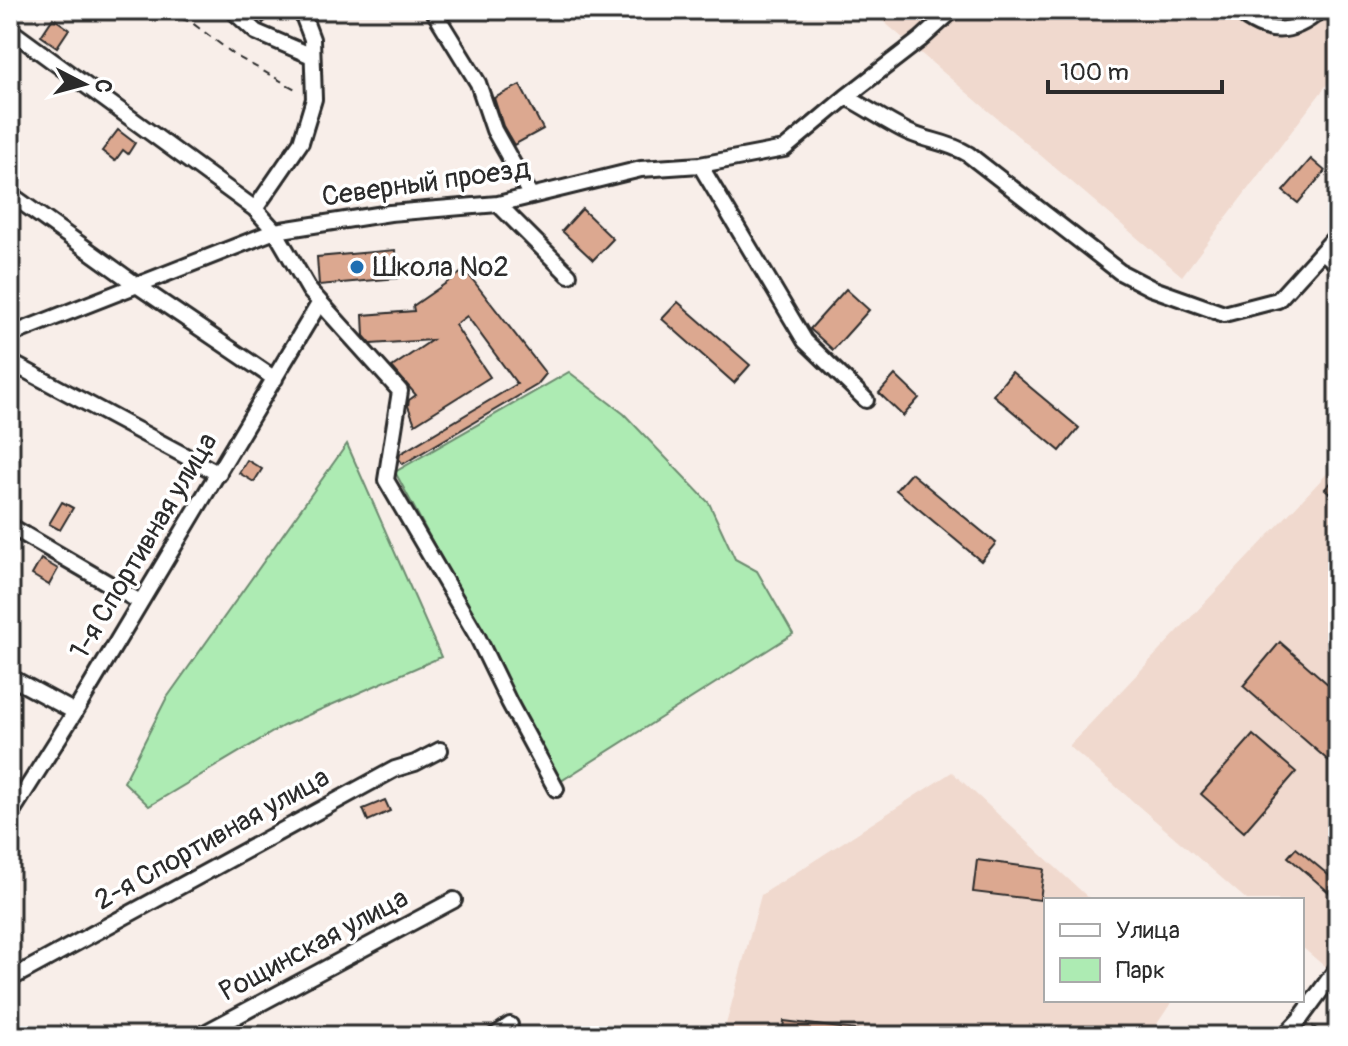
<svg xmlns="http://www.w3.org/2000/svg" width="1348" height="1046" font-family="Pangolin,sans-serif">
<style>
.built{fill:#f0d9ce}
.green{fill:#adebb3;stroke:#6c8b6f;stroke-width:2}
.building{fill:#dca890;stroke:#2b2b2b;stroke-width:2}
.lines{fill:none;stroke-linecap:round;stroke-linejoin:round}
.minor-casing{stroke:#2b2b2b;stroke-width:20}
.path{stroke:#2b2b2b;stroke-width:2;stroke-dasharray:8 6;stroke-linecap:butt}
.minor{stroke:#fff;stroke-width:14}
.poi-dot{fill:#1f6fb2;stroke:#fff;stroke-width:3}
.labels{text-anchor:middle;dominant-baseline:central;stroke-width:7;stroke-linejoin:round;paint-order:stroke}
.street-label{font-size:28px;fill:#2b2b2b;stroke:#fff}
.poi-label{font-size:28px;fill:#2b2b2b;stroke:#fff;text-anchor:start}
</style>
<rect width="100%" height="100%" fill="#f8eee9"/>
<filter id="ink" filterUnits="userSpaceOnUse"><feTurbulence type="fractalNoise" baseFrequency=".0125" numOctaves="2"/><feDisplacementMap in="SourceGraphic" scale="16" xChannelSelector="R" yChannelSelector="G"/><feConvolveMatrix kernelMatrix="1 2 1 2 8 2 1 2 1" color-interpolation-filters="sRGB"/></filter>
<g filter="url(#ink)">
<!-- built -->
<path class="built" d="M870,10H1338V70L1182,276Z
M1338,462V978L1302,947V900H1247L1069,746Z
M952,772L1091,900H1046V1000H1173L1149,1036H714L725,1028L761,895Z"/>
<!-- green -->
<path class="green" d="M569,372L624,414L709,503L735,559L757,571L793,634L561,781L395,472Z
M347,444L441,657L283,726L149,806L124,782L166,699Z"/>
<!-- building -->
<path class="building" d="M253,10H278L263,23Z
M53,18L69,29L57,47L41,36Z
M520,85L543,129L514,145L503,126L494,98Z
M118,130L135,143L128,154L123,150L115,161L102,151Z
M1311,159L1325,171L1298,203L1283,191Z
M582,209L613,239L593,260L562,231Z
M395,250L398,278L319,285L317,257Z
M465,270L546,374L537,385L403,464L399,459L400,454L517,384L467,316L455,325L490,377L415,424L408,406L409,400L416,395L392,367L432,340L371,344L364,336L363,315L414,311L413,306Z
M846,289L869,310L833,350L810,329Z
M678,302L750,365L734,383L662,319Z
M1012,372L1079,428L1060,451L993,395Z
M895,375L919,398L903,416L879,393Z
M247,460L262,469L254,482L239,473Z
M911,473L996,543L981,561L896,490Z
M1338,475V500L1325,489Z
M62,502L73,508L60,530L49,524Z
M41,559L58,569L49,585L32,575Z
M1280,642L1338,693V769L1243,686Z
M1253,735L1296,772L1244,832L1201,794Z
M385,800L390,811L368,821L363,809Z
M1296,848L1338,883V900L1288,857Z
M977,860L1044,869L1040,900L973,892Z
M784,1021L857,1030L856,1036H782Z"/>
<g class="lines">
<!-- minor casing -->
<g class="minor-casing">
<path id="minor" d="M232,10L256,32L312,56
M433,10L478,83L494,130L531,196
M953,10L921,39L846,97C867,108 887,122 908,132C930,142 946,141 968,154L1120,272L1151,288L1224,314L1278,300L1338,234
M1236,10C1267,36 1291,36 1321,10
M10,30L255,209L275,231L310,291L400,391L386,480L477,636L509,702L556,789
M700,165L805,341L866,400
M10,194L138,286L275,379
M498,204L569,275
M255,209L301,142L314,99L312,39L301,10
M1323,252L1338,265
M10,335L275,231L390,213L498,204L641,169L700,165L784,149L846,97
M10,362L219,474
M10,526L140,602
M10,677L75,712
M10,815L75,712L320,302
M10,979L395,769L415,763L440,750
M199,1036L454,900
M494,1036L510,1025
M1284,1036L1300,1019L1338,967"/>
</g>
<!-- path -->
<path class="path" d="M154,10L191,22L236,56L299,91
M1312,1026L1328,1036"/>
<!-- minor -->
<use href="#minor" class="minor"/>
</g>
</g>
<!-- markers -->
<circle class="poi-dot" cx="357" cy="267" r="8"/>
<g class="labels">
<!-- street labels -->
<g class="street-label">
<text transform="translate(426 183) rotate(-8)">Северный проезд</text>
<text transform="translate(144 546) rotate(-59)">1-я Спортивная улица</text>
<text transform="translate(212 839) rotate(-29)">2-я Спортивная улица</text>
<text transform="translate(314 945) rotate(-28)">Рощинская улица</text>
</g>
<!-- poi labels -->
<g class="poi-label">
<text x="373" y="267">Школа №2</text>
</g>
</g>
<!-- margin -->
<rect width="1348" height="1046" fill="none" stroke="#fff" stroke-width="40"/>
<rect x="20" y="20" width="1308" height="1006" fill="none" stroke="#2b2b2b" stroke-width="3" filter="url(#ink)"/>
<!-- legend -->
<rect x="1044" y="898" width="260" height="104" fill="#ffffff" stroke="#aaaaaa" stroke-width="2"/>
<rect x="1060" y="924" width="40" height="12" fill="#ffffff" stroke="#aaaaaa" stroke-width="2"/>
<text x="1116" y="938" font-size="24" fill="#2b2b2b">Улица</text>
<rect x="1060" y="958" width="40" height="24" fill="#adebb3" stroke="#aaaaaa" stroke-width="2"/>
<text x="1116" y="978" font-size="24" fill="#2b2b2b">Парк</text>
<!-- north arrow -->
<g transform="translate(84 84) rotate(96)" stroke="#ffffff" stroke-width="6" paint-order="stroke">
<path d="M0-6L14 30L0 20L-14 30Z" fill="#2b2b2b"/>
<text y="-12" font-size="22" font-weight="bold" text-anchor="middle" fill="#2b2b2b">С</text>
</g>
<!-- scale -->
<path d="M1048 80v12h174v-12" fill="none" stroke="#2b2b2b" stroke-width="4"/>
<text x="1060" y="80" font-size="24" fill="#2b2b2b" stroke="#ffffff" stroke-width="6" paint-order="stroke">100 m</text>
</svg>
